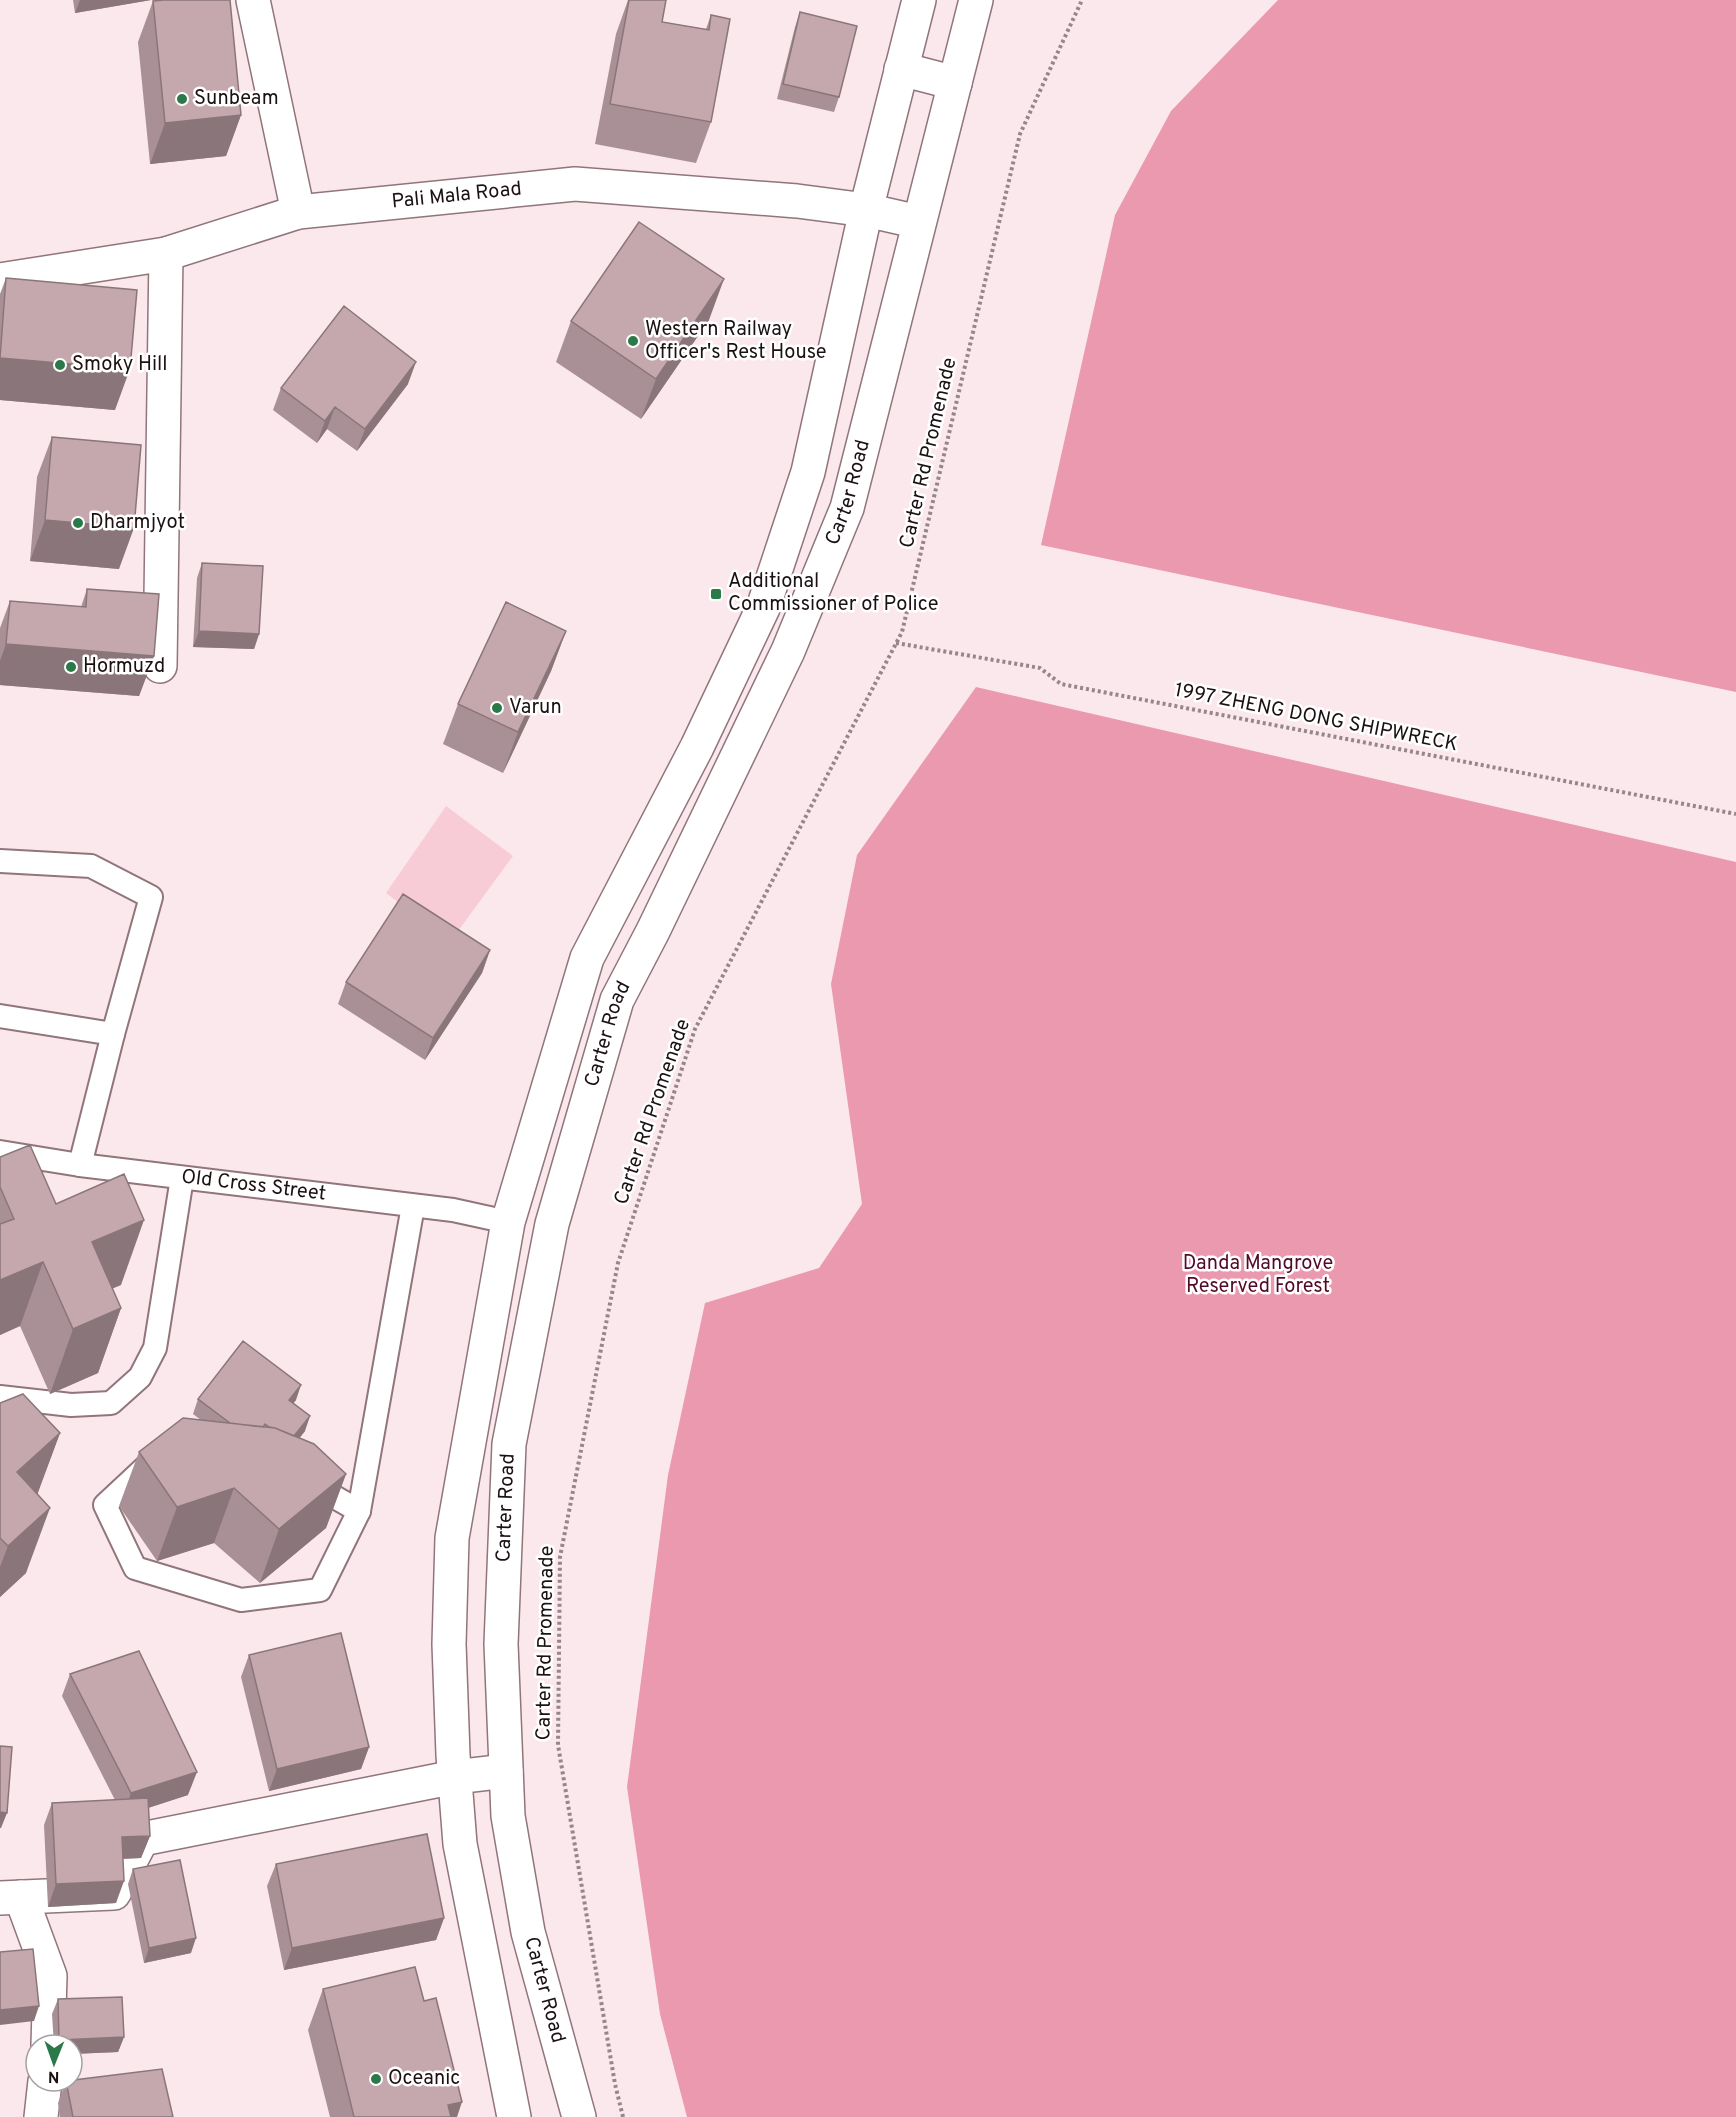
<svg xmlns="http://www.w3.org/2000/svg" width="1736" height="2117" font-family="Overpass,sans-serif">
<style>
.green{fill:#f8ccd6}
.water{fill:#eb99af}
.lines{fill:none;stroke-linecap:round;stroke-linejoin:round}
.service-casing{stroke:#90757b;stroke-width:26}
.minor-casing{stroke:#90757b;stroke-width:36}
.secondary-casing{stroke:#90757b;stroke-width:36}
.path{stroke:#958689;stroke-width:4;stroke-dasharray:3 3;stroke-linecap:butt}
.service{stroke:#fff;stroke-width:22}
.minor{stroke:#fff;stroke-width:33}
.secondary{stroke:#fff;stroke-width:33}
.wall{fill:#a99096}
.shaded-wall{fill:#8a767a}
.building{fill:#c5a8ae;stroke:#8a767a;stroke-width:1.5}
.poi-dot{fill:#2b7948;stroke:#fff;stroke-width:2}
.labels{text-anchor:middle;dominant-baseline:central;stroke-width:5;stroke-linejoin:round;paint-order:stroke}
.poi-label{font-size:20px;fill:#1b1113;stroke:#fff;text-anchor:start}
.street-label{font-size:20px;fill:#1b1113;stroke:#fff}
.park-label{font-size:20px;fill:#520a27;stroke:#fff}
</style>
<rect width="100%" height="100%" fill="#fbe8ec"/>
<!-- green -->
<path class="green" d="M446,806L513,856L450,942L386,893Z"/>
<!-- water -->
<path class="water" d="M1278,0H1736V692L1041,545L1115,215L1171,111Z
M976,687L1736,862V2117H687L660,2014L627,1787L668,1475L705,1303L819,1268L862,1204L831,984L857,855Z"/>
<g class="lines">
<!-- service casing -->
<g class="service-casing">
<g id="service">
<path d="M0,861L91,866L151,897L113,1034L80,1165"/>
<path d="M0,1016L113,1034"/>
<path id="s1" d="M0,1152L80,1165L453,1210L508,1222"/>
<path d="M0,1397L71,1405L111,1403L140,1377L155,1348L182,1178"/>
<path d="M149,1464L105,1505L135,1568L241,1600L320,1590L359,1511L413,1206"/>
<path d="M310,1483L359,1511"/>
</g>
</g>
<!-- minor casing -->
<g class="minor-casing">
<g id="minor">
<path d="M253,0L298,212"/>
<path id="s2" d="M0,280L166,254L298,212L575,184L797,201L866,210L919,222"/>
<path d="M160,666L166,254"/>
<path d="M21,1897L50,1976L48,2045"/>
<path d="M0,1898L114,1893L142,1839L455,1777L506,1771"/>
<path d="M41,2117L45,2081"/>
</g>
</g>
<!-- secondary casing -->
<g class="secondary-casing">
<g id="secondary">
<path d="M901,69L955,83"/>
<path d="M514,2117L460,1844L453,1755L449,1644L452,1538L508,1222L587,958L697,747L763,608L808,472L866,210L919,0"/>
<path id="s3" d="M579,2117L528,1932L508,1816L501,1644L509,1444L552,1224L617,1000L653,931L788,651L847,508L976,0"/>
</g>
</g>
<!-- path -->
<path class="path" d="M896,643L1040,668L1061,684L1736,814
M623,2117L615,2084L558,1745L560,1557L618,1263L695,1029L902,632L1020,134L1082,0"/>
<!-- service -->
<use href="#service" class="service"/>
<!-- minor -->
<use href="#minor" class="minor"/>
<!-- secondary -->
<use href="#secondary" class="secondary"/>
</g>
<!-- wall -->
<path class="wall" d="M73,0H151L75,13Z
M628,0H666L662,22L706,29L711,15V122L696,163L595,144L616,34Z
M153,1L241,115L226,156L150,164L138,42Z
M800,12L839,97L834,112L777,99L795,27Z
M6,278L115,410L0,400V294Z
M709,320L641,419L556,362L571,321Z
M408,384L357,451L327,429L317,443L273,410L281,388Z
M52,437L119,569L30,561L37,477Z
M202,563L259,634L254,649L193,647L197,578Z
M87,589L154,656L139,696L0,685V628L10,601L81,607Z
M566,631L551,671L503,773L443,744L458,704Z
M490,950L482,973L425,1060L338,1004L346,982Z
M0,1157L56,1204L121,1285L112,1288L121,1308L98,1373L50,1394L20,1326L0,1335Z
M198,1399L296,1400L293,1403L305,1431L299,1438L346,1474L326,1528L260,1583L214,1543L157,1561L119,1506L139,1452L201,1420L193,1414Z
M0,1403L60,1433L37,1494L26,1573L0,1597Z
M249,1655L369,1747L361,1769L269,1791L241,1677Z
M70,1674L188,1795L148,1808L150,1836L141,1858L123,1859L116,1903L48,1907L44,1825L52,1803L115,1800L62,1696Z
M276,1864L444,1918L436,1940L284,1970L267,1886Z
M133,1869L191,1953L144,1963L128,1884Z
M323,1989L424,2001L457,2117H330L308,2030Z
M58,1999L124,2037L118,2052L72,2054V2045H54L52,2014Z
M66,2081L173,2117H60L58,2103Z"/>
<!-- shaded-wall -->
<path class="shaded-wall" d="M80,0H151L75,13Z
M241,115L226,156L150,164L165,123Z
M724,279L709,320L641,419L656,379Z
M0,358L130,369L115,410L0,400Z
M416,362L408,384L357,451L365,429Z
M335,407L327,429L317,443L325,421Z
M45,520L134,528L119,569L30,561Z
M199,631L259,634L254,649L193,647Z
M566,631L551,671L503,773L518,732Z
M6,644L154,656L139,696L0,685V661Z
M490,950L482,973L425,1060L433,1038Z
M144,1220L121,1285L69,1307L92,1242Z
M43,1262L20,1326L0,1335V1280Z
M121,1308L98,1373L50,1394L73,1329Z
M301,1385L296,1400L284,1415L289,1400Z
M310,1416L305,1431L284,1458L289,1443Z
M60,1433L36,1498L17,1472Z
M346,1474L326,1528L260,1583L279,1529Z
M234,1488L214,1543L157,1561L177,1507Z
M50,1508L26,1573L0,1597V1567L8,1546Z
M369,1747L361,1769L269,1791L277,1769Z
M197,1772L188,1795L123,1816L131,1793Z
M0,1812L7,1813L1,1828H0Z
M150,1836L141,1858L114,1859L122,1837Z
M124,1881L116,1903L48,1907L56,1884Z
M444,1918L436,1940L284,1970L292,1948Z
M196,1938L191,1953L144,1963L149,1948Z
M39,2006L34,2021L0,2025V2010Z
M124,2037L118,2052L72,2054V2045H58L59,2040Z
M462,2102L457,2117H444L448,2105Z"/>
<!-- building -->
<path class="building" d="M164,0H230L241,115L165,123L153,1Z
M629,0H666L662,22L709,30L711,15L730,19L711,122L610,104Z
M800,12L857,26L839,97L783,84Z
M639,222L724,279L656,379L571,321Z
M6,278L137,290L130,369L0,358Z
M344,306L416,362L365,429L335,407L325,421L281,388Z
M52,437L141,445L134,528L45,520Z
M202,563L263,566L259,634L199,631Z
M87,589L159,594L154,656L6,644L10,601L86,607Z
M506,602L566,631L518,732L458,704Z
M403,894L490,950L433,1038L346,982Z
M30,1145L56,1204L124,1174L144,1220L92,1242L121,1308L73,1329L43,1262L0,1280V1224L14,1219L0,1187V1157Z
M243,1341L301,1385L289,1400L310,1416L294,1436L275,1428L269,1427L265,1424L263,1427L230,1423L198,1399Z
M23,1394L60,1433L17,1472L50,1508L8,1546L0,1538V1403Z
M183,1418L275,1428L314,1444L346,1474L279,1529L234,1488L177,1507L139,1452Z
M341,1633L369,1747L277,1769L249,1655Z
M139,1651L197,1772L131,1793L70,1674Z
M0,1746L12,1747L7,1813L0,1812Z
M148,1798L150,1836L122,1837L124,1881L56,1884L52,1803Z
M427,1834L444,1918L292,1948L276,1864Z
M180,1860L196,1938L149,1948L133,1869Z
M33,1949L39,2006L0,2010V1952Z
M415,1967L424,2001L436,1998L462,2102L448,2105L451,2117H354L323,1989Z
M122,1997L124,2037L59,2040L58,1999Z
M162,2069L173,2117H73L66,2081Z"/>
<!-- markers -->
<g class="poi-dot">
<circle cx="182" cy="99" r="6"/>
<circle cx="633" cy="341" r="6"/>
<circle cx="60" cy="365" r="6"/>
<circle cx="78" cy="523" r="6"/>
<rect x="710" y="588" width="12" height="12" rx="3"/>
<circle cx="71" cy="667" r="6"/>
<circle cx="497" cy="708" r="6"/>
<circle cx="376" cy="2079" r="6"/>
</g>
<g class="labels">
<!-- poi labels -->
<g class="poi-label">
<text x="194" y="99">Sunbeam</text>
<text x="645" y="330">Western Railway<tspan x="645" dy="23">Officer's Rest House</tspan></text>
<text x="72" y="365">Smoky Hill</text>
<text x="90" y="523">Dharmjyot</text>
<text x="728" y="582">Additional<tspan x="728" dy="23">Commissioner of Police</tspan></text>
<text x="83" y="667">Hormuzd</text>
<text x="509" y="708">Varun</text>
<text x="388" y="2079">Oceanic</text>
</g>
<!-- street labels -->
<g class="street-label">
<text stroke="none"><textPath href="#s2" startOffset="466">Pali Mala Road</textPath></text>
<text transform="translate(929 453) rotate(-77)">Carter Rd Promenade</text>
<text stroke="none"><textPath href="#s3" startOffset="1698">Carter Road</textPath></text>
<text transform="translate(1316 718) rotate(11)">1997 ZHENG DONG SHIPWRECK</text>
<text stroke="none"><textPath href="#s3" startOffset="1104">Carter Road</textPath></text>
<text transform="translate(653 1112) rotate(-71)">Carter Rd Promenade</text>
<text stroke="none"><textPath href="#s1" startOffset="256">Old Cross Street</textPath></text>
<text stroke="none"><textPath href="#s3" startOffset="618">Carter Road</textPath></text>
<text transform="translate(546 1643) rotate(-89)">Carter Rd Promenade</text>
<text transform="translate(544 1990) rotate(75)">Carter Road</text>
</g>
<!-- park labels -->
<g class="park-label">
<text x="1258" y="1264">Danda Mangrove<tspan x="1258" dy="23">Reserved Forest</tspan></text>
</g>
</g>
<!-- north arrow -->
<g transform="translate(54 2063) rotate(181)"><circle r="28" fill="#ffffff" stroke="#a4a0a1" stroke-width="1.5"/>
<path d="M0-4.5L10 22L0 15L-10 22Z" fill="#2b7948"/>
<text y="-9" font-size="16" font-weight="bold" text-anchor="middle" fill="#1b1113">N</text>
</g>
</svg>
